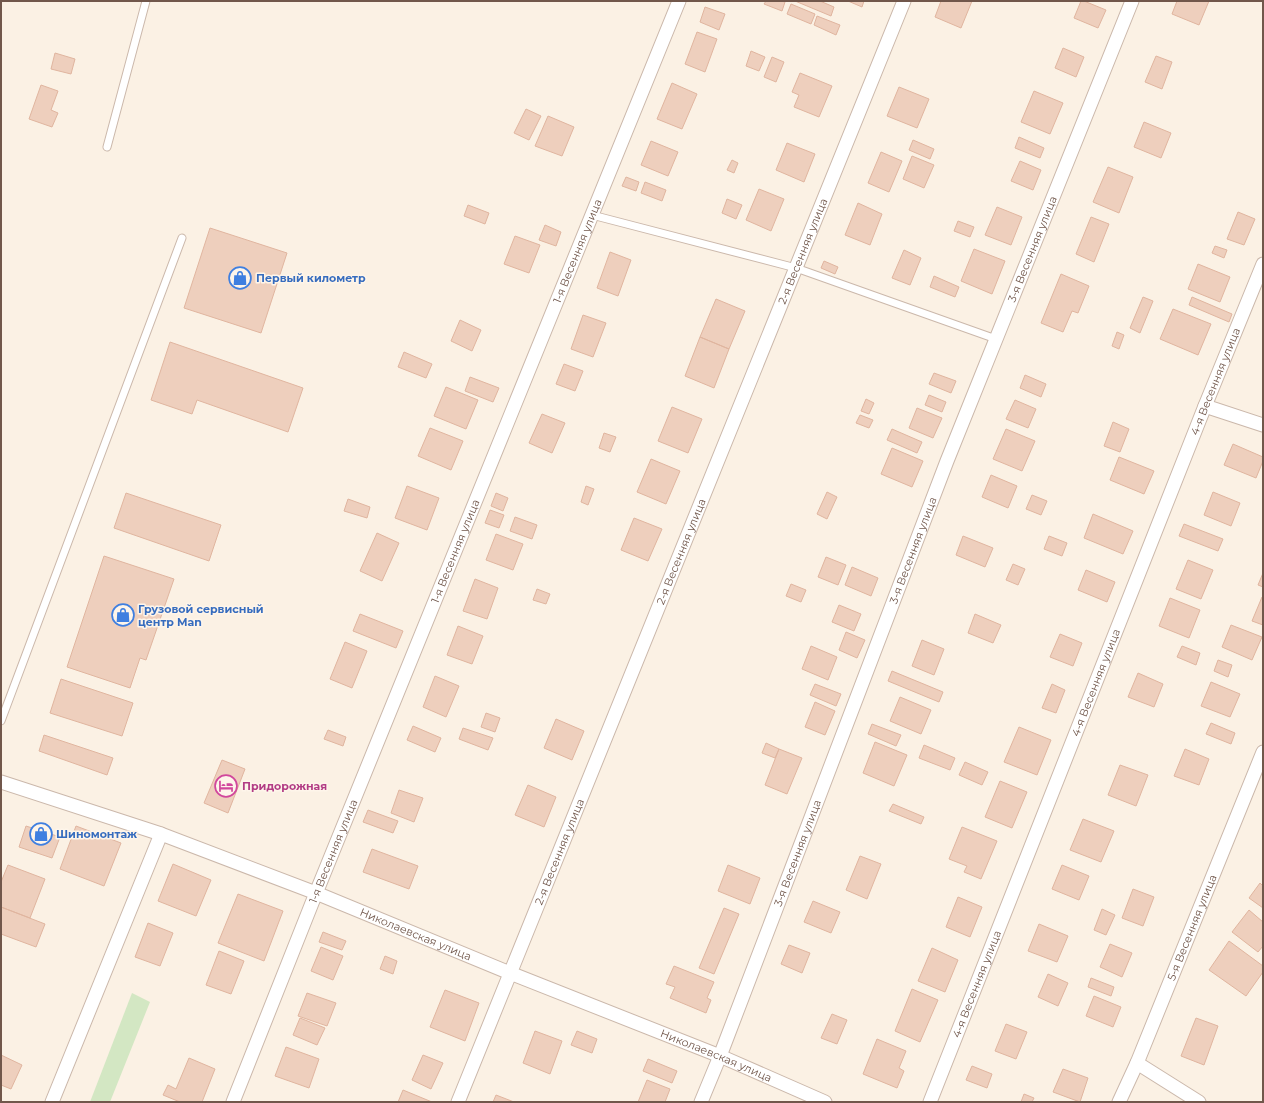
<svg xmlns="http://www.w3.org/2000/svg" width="1264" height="1103" font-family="Montserrat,sans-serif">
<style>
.green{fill:#d3e7c3}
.building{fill:#eecfbd;stroke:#e0b59f}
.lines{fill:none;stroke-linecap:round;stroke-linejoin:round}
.service-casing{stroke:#cbb8ab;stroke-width:9}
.minor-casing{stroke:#cbb8ab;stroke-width:15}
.service{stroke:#fff;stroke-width:7}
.minor{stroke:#fff;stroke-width:13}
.labels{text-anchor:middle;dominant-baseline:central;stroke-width:3;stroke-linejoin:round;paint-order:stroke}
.street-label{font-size:11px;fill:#71574b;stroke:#fef5ea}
.shop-label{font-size:11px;font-weight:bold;fill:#366cbe;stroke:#fef5ea;text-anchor:start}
.hotel-label{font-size:11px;font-weight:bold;fill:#b23c85;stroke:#fef5ea;text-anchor:start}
</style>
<rect width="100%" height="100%" fill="#fbf1e4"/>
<!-- green -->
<path class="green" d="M132,993L150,1002L110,1102H90Z"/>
<!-- building -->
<path class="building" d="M766,1H781L785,2L782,11L764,4Z
M795,1H820L834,7L831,16Z
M848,1H864L862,7Z
M941,1H972L961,28L935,17Z
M1081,1H1084L1106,10L1098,28L1074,18Z
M1177,1H1209L1199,25L1172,14Z
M791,4L815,14L811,24L787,14Z
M705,7L725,14L719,30L700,22Z
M817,16L840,25L836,35L814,25Z
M697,32L717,39L705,72L685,64Z
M1063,48L1084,57L1076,77L1055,68Z
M751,51L765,57L759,71L746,66Z
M55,53L75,59L71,74L51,69Z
M1156,56L1172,62L1162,89L1145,82Z
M772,57L784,62L776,82L764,77Z
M800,73L832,86L819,117L794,107L799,95L792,92Z
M672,83L697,94L682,129L657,119Z
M41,85L58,91L51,110L58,113L52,127L29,119Z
M899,87L929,99L917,128L887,116Z
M1034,91L1063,103L1050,134L1021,122Z
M526,109L541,116L529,140L514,133Z
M548,116L574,127L562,156L535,146Z
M1144,122L1171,133L1161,158L1134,147Z
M1019,137L1044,148L1040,158L1015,148Z
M913,140L934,149L930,159L909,150Z
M651,141L678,152L668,176L641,165Z
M787,143L815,154L804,182L776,170Z
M881,152L902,161L889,192L868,183Z
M912,156L934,165L924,188L903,179Z
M732,160L738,163L734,173L727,170Z
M1020,161L1041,170L1033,190L1011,181Z
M1108,167L1133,177L1119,213L1093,202Z
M626,177L639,182L636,191L622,186Z
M645,182L666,190L662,201L641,193Z
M759,189L784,199L771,231L746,220Z
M727,199L742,205L736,219L722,213Z
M858,203L882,214L870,245L845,235Z
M468,205L489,213L485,224L464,216Z
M997,207L1022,217L1011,245L985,235Z
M1238,212L1255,219L1244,245L1227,239Z
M1091,217L1109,224L1094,262L1076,254Z
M958,221L974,227L970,237L954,231Z
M545,225L561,232L556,246L539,240Z
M210,228L287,253L261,333L184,308Z
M515,236L540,245L529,273L504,264Z
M1215,246L1227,250L1224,258L1212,253Z
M974,249L1005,261L992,294L961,281Z
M904,250L921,258L910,285L892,278Z
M610,252L631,260L618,296L597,288Z
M824,261L838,267L835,274L821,268Z
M1198,264L1230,277L1220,302L1188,289Z
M1061,274L1089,286L1078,313L1072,311L1063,332L1041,323Z
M934,276L959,287L955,297L930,287Z
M1143,297L1153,301L1140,333L1130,328Z
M1192,297L1232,314L1229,322L1189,305Z
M716,299L745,311L729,349L700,337Z
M1173,309L1211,324L1198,355L1160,339Z
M583,315L606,323L593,357L571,349Z
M460,320L481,330L472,351L451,341Z
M1117,332L1124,335L1119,349L1112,346Z
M700,337L729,349L714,388L685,376Z
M170,342L303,388L288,432L197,400L192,414L151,400Z
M404,352L432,364L426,378L398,367Z
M564,364L583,371L575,391L556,384Z
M934,373L956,381L951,393L929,384Z
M1025,375L1046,384L1041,397L1020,388Z
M470,377L499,388L493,402L465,391Z
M446,387L478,400L466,429L434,416Z
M929,395L946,402L942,412L925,405Z
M866,399L874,403L869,414L861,411Z
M1015,400L1036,409L1028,428L1006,419Z
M672,407L702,419L688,453L658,441Z
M917,408L942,418L933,438L909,428Z
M542,414L565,423L552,453L529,443Z
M860,415L873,420L869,428L856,423Z
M1113,422L1129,429L1120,452L1104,446Z
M430,428L463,441L451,470L418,456Z
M892,429L922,442L917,453L887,440Z
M1006,429L1035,441L1022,471L993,459Z
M604,433L616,437L610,452L599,448Z
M1233,444L1263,457V461L1256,478L1224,465Z
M892,448L923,461L912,487L881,474Z
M1119,457L1154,471L1144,494L1110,480Z
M651,459L680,471L666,504L637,492Z
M991,475L1017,486L1008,508L982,497Z
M407,486L439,498L427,530L395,518Z
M586,486L594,489L588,505L581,502Z
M827,492L837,497L827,519L817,514Z
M1213,492L1240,503L1231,526L1204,515Z
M126,493L221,525L209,561L114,528Z
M496,493L508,498L503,511L491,506Z
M1032,495L1047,501L1041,515L1026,509Z
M348,499L370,507L367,518L344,511Z
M490,510L504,515L499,528L485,523Z
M1093,514L1133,531L1123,554L1084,538Z
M515,517L537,525L532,539L510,531Z
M634,518L662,529L648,561L621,550Z
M1184,524L1223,539L1218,551L1179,536Z
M377,533L399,543L382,581L360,571Z
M496,534L523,544L513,570L486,560Z
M963,536L993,548L985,567L956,555Z
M1049,536L1067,543L1062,556L1044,549Z
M104,556L174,579L146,660L140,658L130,688L67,667Z
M826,557L846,565L838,585L818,577Z
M1188,560L1213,570L1201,599L1176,589Z
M1013,564L1025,569L1018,585L1006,580Z
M852,567L878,578L871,596L845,585Z
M1086,570L1115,582L1107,602L1078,590Z
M1263,573V587L1258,585Z
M475,579L498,588L487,619L463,611Z
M791,584L806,590L801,602L786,596Z
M537,589L550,594L546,604L533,600Z
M1262,597H1263V625L1252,621Z
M1170,598L1200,610L1189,638L1159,626Z
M839,605L861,614L854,631L832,622Z
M360,614L403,631L396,648L353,631Z
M975,614L1001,625L993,643L968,633Z
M1231,625L1262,637L1252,660L1222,647Z
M458,626L483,636L472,664L447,655Z
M846,632L865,640L857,658L839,650Z
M1060,634L1082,643L1073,666L1050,657Z
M922,640L944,649L934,675L912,666Z
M345,642L367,651L352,688L330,679Z
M811,646L837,657L828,680L802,669Z
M1182,646L1200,653L1196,665L1177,657Z
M1218,660L1232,665L1228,677L1214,671Z
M892,671L943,692L939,702L888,681Z
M1138,673L1163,684L1154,707L1128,697Z
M435,676L459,686L446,717L423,707Z
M61,679L133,703L122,736L50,713Z
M1211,682L1240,694L1230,717L1201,706Z
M815,684L841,694L836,706L810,695Z
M1052,684L1065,690L1056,713L1042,708Z
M900,697L931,710L921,734L890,721Z
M815,702L835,711L825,735L805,727Z
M486,713L500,718L495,732L481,727Z
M556,719L584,731L572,760L544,748Z
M1211,723L1235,733L1231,744L1206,734Z
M872,724L901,735L896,746L868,734Z
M413,726L441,738L435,752L407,740Z
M1019,727L1051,740L1037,775L1004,762Z
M463,728L493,738L488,750L459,739Z
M328,730L346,737L343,746L324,739Z
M44,735L113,758L107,775L39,751Z
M875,742L907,755L894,786L863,773Z
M766,743L779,749L775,758L762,753Z
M924,745L955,758L950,770L919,758Z
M779,749L802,758L787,794L765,785Z
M1185,749L1209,759L1199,785L1174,776Z
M222,760L245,769L228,813L204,803Z
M965,762L988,772L982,785L959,775Z
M1120,765L1148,775L1136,806L1108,795Z
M1000,781L1027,792L1012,828L985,817Z
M528,785L556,797L544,827L515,815Z
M399,790L423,798L414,822L391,813Z
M893,804L924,817L921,824L889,811Z
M368,810L398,821L393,833L363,822Z
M1083,819L1114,831L1101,862L1070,850Z
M26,826L60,837L52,858L19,847Z
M76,826L121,843L104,886L60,869Z
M962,827L997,841L981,879L964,872L967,866L949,859Z
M372,849L418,866L409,889L363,872Z
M860,856L881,864L867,899L846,890Z
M173,864L211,880L196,916L158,901Z
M8,865L45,879L30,918L1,907V882Z
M728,865L760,878L750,904L718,891Z
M1062,865L1089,876L1079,900L1052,889Z
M1260,883L1263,886V908L1249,898Z
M1133,889L1154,897L1143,926L1122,918Z
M238,894L283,911L264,961L218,943Z
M958,897L982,907L970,937L946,927Z
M813,901L840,912L831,933L804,922Z
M1,907L45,924L36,947L1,934Z
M724,908L739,914L714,974L699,968Z
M1102,909L1115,915L1106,935L1094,930Z
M1249,910L1263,922V946L1258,952L1232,932Z
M148,923L173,933L160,966L135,957Z
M1039,924L1068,936L1057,962L1028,951Z
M323,932L346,941L342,950L319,942Z
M1229,941L1263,966V972L1246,996L1209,970Z
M1110,944L1132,953L1122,977L1100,967Z
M789,945L810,953L802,973L781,964Z
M321,947L343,956L333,980L311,971Z
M932,948L958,960L945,992L918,981Z
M219,951L244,961L231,994L206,985Z
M385,956L397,961L393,974L380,969Z
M674,966L714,982L707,998L711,1000L706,1013L670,998L675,987L666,984Z
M1048,974L1068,983L1058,1006L1038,997Z
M1091,978L1114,987L1111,996L1088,987Z
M912,989L938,1000L920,1042L895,1031Z
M445,990L479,1003L465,1041L430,1027Z
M307,993L336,1003L327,1026L298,1016Z
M1094,996L1121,1007L1113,1027L1086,1016Z
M832,1014L847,1020L837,1044L821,1038Z
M300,1018L325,1028L317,1045L293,1035Z
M1196,1018L1218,1026L1204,1065L1181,1056Z
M1006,1024L1027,1032L1016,1059L995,1051Z
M535,1031L562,1041L550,1074L523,1063Z
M577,1031L597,1039L592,1053L571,1045Z
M877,1039L906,1051L899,1068L904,1071L897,1088L863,1074Z
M286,1047L319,1059L309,1088L275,1076Z
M1,1055L22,1065L11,1089L1,1085Z
M423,1055L443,1063L431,1089L412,1080Z
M189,1058L215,1069L202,1102H180L163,1095L168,1085L176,1089Z
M648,1059L677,1071L672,1083L643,1071Z
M972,1066L992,1074L987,1088L966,1080Z
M1063,1069L1088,1078L1080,1102L1053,1092Z
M647,1080L670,1089L665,1102H638Z
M403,1090L432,1102H398Z
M1024,1094L1034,1098L1032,1102H1021Z
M496,1095L514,1102H493Z"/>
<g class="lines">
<!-- service casing -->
<g class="service-casing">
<path id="service" d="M107,147L146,1
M592,215L796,268L996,339
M1,721L182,238"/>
</g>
<!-- minor casing -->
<g class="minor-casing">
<g id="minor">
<path d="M1205,406L1263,425"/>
<path id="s1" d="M1,782L161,834L316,893L510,973L720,1056L825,1102"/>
<path d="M1137,1063L1199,1102"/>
<path d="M52,1102L161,834"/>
<path id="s2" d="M233,1102L316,893L679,1"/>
<path id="s3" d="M458,1102L904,1"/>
<path id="s4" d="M701,1102L720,1056L947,461L1132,1"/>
<path id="s5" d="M930,1102L1205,406L1263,264"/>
<path id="s6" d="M1119,1102L1137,1063L1263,752"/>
</g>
</g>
<!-- service -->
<use href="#service" class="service"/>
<!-- minor -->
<use href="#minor" class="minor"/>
</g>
<!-- icons -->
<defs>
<g id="shop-ring" transform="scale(1.15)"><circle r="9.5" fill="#fef5ea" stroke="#3f7fe0" stroke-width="1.5"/><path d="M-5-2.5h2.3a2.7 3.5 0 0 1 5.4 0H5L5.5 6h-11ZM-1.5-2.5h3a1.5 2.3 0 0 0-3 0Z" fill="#3f7fe0"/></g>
<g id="hotel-ring" transform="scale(1.15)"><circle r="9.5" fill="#fef5ea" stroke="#d1479c" stroke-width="1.5"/><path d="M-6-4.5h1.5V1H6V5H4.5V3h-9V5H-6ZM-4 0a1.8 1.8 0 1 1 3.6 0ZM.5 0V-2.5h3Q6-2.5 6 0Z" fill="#d1479c"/></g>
</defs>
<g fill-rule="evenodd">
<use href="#shop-ring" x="240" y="278"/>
<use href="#shop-ring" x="123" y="615"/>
<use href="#hotel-ring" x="226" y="786"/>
<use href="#shop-ring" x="41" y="834"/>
</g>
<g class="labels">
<!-- street labels -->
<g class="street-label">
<text stroke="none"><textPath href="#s4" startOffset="915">3-я Весенняя улица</textPath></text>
<text stroke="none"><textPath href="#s2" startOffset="918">1-я Весенняя улица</textPath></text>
<text stroke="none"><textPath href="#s3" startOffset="918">2-я Весенняя улица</textPath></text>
<text stroke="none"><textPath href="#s5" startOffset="775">4-я Весенняя улица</textPath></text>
<text stroke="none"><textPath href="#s4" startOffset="591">3-я Весенняя улица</textPath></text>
<text stroke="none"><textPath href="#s2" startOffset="594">1-я Весенняя улица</textPath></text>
<text stroke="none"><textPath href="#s3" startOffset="594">2-я Весенняя улица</textPath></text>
<text stroke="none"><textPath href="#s5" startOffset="451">4-я Весенняя улица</textPath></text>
<text stroke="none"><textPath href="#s2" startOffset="270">1-я Весенняя улица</textPath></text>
<text stroke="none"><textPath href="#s3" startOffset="270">2-я Весенняя улица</textPath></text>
<text stroke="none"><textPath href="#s4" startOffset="267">3-я Весенняя улица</textPath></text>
<text stroke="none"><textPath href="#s6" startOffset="189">5-я Весенняя улица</textPath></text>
<text stroke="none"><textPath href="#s1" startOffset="442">Николаевская улица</textPath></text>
<text stroke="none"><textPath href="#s5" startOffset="127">4-я Весенняя улица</textPath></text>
<text stroke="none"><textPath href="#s1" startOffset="766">Николаевская улица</textPath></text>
</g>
<!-- shop labels -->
<g class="shop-label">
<text x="256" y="278">Первый километр</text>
<text x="138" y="609">Грузовой сервисный<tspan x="138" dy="13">центр Man</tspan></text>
<text x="56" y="834">Шиномонтаж</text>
</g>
<!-- hotel labels -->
<g class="hotel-label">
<text x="242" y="786">Придорожная</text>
</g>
</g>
<!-- border -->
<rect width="1264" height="1103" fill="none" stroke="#71574b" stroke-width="4"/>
</svg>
